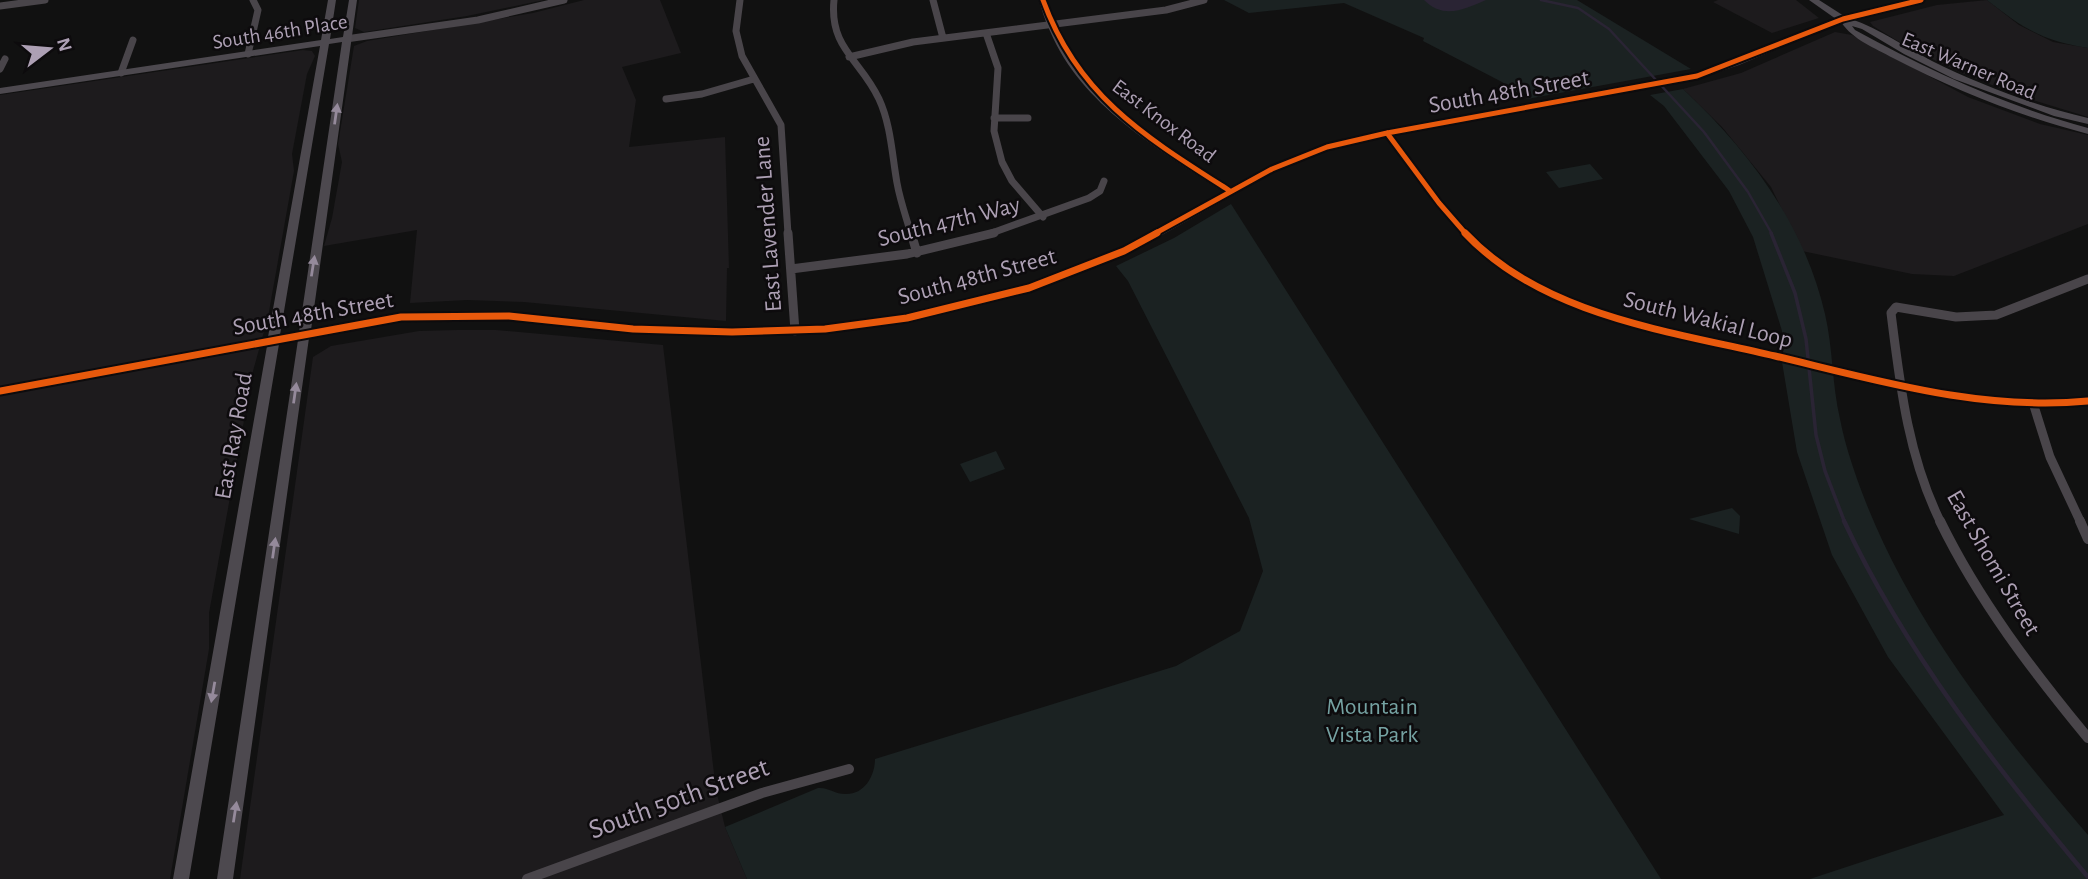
<svg xmlns="http://www.w3.org/2000/svg" width="2088" height="879" font-family="'Alegreya Sans',sans-serif">
<style>
.built{fill:#1d1b1d}
.green{fill:#1b2222}
.water{fill:#2a2434}
.lines{fill:none;stroke-linecap:round;stroke-linejoin:round}
.stream-far2{stroke:#2a2434;stroke-width:2.5}
.stream-far1{stroke:#2a2434;stroke-width:3.5}
.stream{stroke:#2a2434;stroke-width:4.5}
.street-far2{stroke:#49454a;stroke-width:7}
.street-far1{stroke:#49454a;stroke-width:9}
.street{stroke:#49454a;stroke-width:10}
.secondary{fill:#4d494f;fill-rule:evenodd}
.cycleway-far1-casing{stroke:#0d0b0d;stroke-width:9}
.cycleway-casing{stroke:#0d0b0d;stroke-width:11}
.cycleway-far1{stroke:#e8590c;stroke-width:5}
.cycleway{stroke:#e8590c;stroke-width:7}
.oneway{fill:#958a9b}
.labels{text-anchor:middle;dominant-baseline:central;stroke-width:5;stroke-linejoin:round;paint-order:stroke}
.far-street-label{font-size:21px;fill:#ada0b4;stroke:#0d0b0d}
.street-label{font-size:24px;fill:#ada0b4;stroke:#0d0b0d}
.park-label{font-size:24px;fill:#75a2a2;stroke:#0d0b0d}
.near-street-label{font-size:28px;fill:#ada0b4;stroke:#0d0b0d}
</style>
<rect width="100%" height="100%" fill="#111"/>
<!-- built -->
<path class="built" d="M359,0H544L467,16L364,32L355,28Z
M584,0H660L681,53L622,67L636,100L629,147L725,137L729,268H727L726,321L524,302L467,300L410,303L417,230L324,246L332,218L342,162L338,144L354,46L367,41L533,13Z
M1718,0H1796L1819,18L1772,33L1713,2Z
M1987,0L2019,25L2053,42L2088,48V117L2017,95L1962,73L1911,49L1873,26L1870,22L1937,5Z
M1835,32L1852,35L1968,97L2040,124L2088,135V224L1954,276L1912,274L1802,251L1771,187L1722,127L1683,89L1741,73Z
M303,50L312,51L315,56L307,74L292,154L294,171L268,317L253,371L209,613V649L170,879H0V95Z
M457,330H496L663,345L716,790L725,827L747,879H240L313,357L331,346L419,331Z"/>
<!-- green -->
<path class="green" d="M1224,0H1577L1691,69L1527,99L1502,82L1423,41L1424,38L1344,3L1249,13Z
M1987,0H2088V48C2041,40 2024,29 1987,0Z
M1683,89C1750,152 1804,224 1825,314C1833,348 1832,385 1840,419C1845,445 1854,471 1863,495C1912,623 2000,732 2088,835V879H1810L2004,815L1888,657L1832,555L1797,452L1782,362V331L1753,237L1729,191L1664,106L1650,95Z
M1590,164L1603,179L1559,188L1546,172Z
M1231,204L1661,879H747L725,827L818,788C828,787 835,794 845,794C865,795 875,775 875,759L1176,666L1240,631L1263,571L1249,518L1128,281L1116,266L1174,238Z
M996,451L1005,469L970,482L960,464Z
M1732,508L1740,516L1739,534L1689,519Z"/>
<!-- water -->
<path class="water" d="M1424,0H1486C1465,9 1444,20 1424,0Z"/>
<g class="lines">
<!-- stream-far2 -->
<path class="stream-far2" d="M1541,0L1578,8L1609,29L1704,132L1748,192L1772,234"/>
<!-- stream-far1 -->
<path class="stream-far1" d="M1771,233L1795,293L1806,339L1816,435L1825,471L1845,523"/>
<!-- stream -->
<path class="stream" d="M1844,521C1906,653 1995,766 2088,877"/>
<!-- street-far2 -->
<path class="street-far2" d="M740,0L736,31L742,56L781,125L788,234
M834,0C829,48 861,60 879,99C891,125 892,155 897,183C900,200 906,217 911,234
M933,0L943,38
M0,6L45,0
M986,33L998,68L994,131L1002,162L1012,181L1043,217
M346,39L478,20L564,0
M248,54L258,10L253,0
M849,57L913,42L1166,10L1204,0
M0,69L5,59
M121,73L133,40
M666,99L702,94L754,79
M994,118H1028
M1387,133L1439,203L1466,234
M989,234L1089,198L1100,191L1104,181"/>
<!-- street-far1 -->
<path class="street-far1" d="M788,233L795,331
M911,233L917,253
M1465,233C1543,316 1670,331 1775,356C1880,381 1980,411 2088,401
M791,269L907,254L994,233
M2034,406L2050,457L2081,523
M1941,523C1908,457 1900,385 1891,313L1896,307L1956,317L1996,315L2088,279"/>
<!-- street -->
<path class="street" d="M1940,521C1979,601 2032,670 2088,738
M2080,521L2088,539
M527,879L762,793L849,769"/>
<!-- secondary -->
<path class="secondary" d="M328,0H336L330,39L343,37L349,0H357L311,330L401,313L509,312L633,325L732,328L825,325L907,314L1026,285L1120,248L1224,192C1159,150 1081,105 1050,31C1045,21 1042,10 1039,0H1047C1055,21 1062,40 1074,58C1111,115 1176,152 1231,187L1268,167L1324,145L1387,130L1695,74L1836,19L1809,0H1819L1844,16L1906,0H1925L1851,19C1880,29 1905,47 1932,61C1981,85 2035,106 2088,118V124L2054,116L1954,79L1904,54L1862,29L1852,26L1855,30C1930,71 2006,106 2088,128V134C2020,116 1956,91 1893,58C1875,48 1853,40 1841,22L1739,65L1697,79L1387,136L1330,149L1276,171L1128,254L1033,291L907,322L825,333L732,336L633,333L509,320L401,321L309,338L233,879H217L298,340L279,344L189,879H173L267,346L0,395V387L268,337L320,46L0,94V88L321,40ZM342,42L299,332L280,335L329,44Z"/>
<!-- cycleway-far1 casing -->
<g class="cycleway-far1-casing">
<path id="cycleway-far1" d="M1043,0C1078,97 1147,138 1230,191
M1387,133L1439,203L1466,234
M1154,234L1272,169L1327,147L1387,133L1697,76L1843,19L1921,0"/>
</g>
<!-- cycleway casing -->
<g class="cycleway-casing">
<path id="cycleway" d="M1465,233C1543,316 1670,331 1775,356C1880,381 1980,411 2088,401
M0,391L401,317L509,316L633,329L732,332L825,329L907,318L1029,288L1124,251L1157,233"/>
</g>
<!-- cycleway-far1 -->
<use href="#cycleway-far1" class="cycleway-far1"/>
<!-- cycleway -->
<use href="#cycleway" class="cycleway"/>
</g>
<!-- one-way arrows -->
<defs><path id="oneway-solid" d="M-6-.8H1V-3.2L6.5 0L1 3.2V.8H-6Z" transform="scale(1.75)"/></defs>
<g class="oneway">
<use href="#oneway-solid" transform="translate(336 114) rotate(-82)"/>
<use href="#oneway-solid" transform="translate(313 266) rotate(-81)"/>
<use href="#oneway-solid" transform="translate(295 393) rotate(-82)"/>
<use href="#oneway-solid" transform="translate(274 548) rotate(-82)"/>
<use href="#oneway-solid" transform="translate(213 692) rotate(100)"/>
<use href="#oneway-solid" transform="translate(235 812) rotate(-81)"/>
</g>
<g class="labels">
<!-- far-street labels -->
<g class="far-street-label">
<text transform="translate(280 32) rotate(-9)">South 46th Place</text>
<text transform="translate(1969 66) rotate(23)">East Warner Road</text>
<text transform="translate(1164 121) rotate(37)">East Knox Road</text>
</g>
<!-- street labels -->
<g class="street-label">
<text transform="translate(1509 92) rotate(-10)">South 48th Street</text>
<text transform="translate(949 222) rotate(-14)">South 47th Way</text>
<text transform="translate(768 224) rotate(-94)">East Lavender Lane</text>
<text transform="translate(977 277) rotate(-15)">South 48th Street</text>
<text transform="translate(313 314) rotate(-10)">South 48th Street</text>
<text transform="translate(1708 320) rotate(14)">South Wakial Loop</text>
<text transform="translate(234 436) rotate(-80)">East Ray Road</text>
<text transform="translate(1993 563) rotate(60)">East Shomi Street</text>
</g>
<!-- park labels -->
<g class="park-label">
<text x="1372" y="707">Mountain<tspan x="1372" dy="28">Vista Park</tspan></text>
</g>
<!-- near-street labels -->
<g class="near-street-label">
<text transform="translate(679 799) rotate(-20)">South 50th Street</text>
</g>
</g>
<!-- north arrow -->
<g transform="translate(49 49) rotate(74)" stroke="#0d0b0d" stroke-width="5" paint-order="stroke">
<path d="M0-5L12 26L0 18L-12 26Z" fill="#ada0b4"/>
<text y="-10" font-size="19" font-weight="bold" text-anchor="middle" fill="#ada0b4">N</text>
</g>
</svg>
